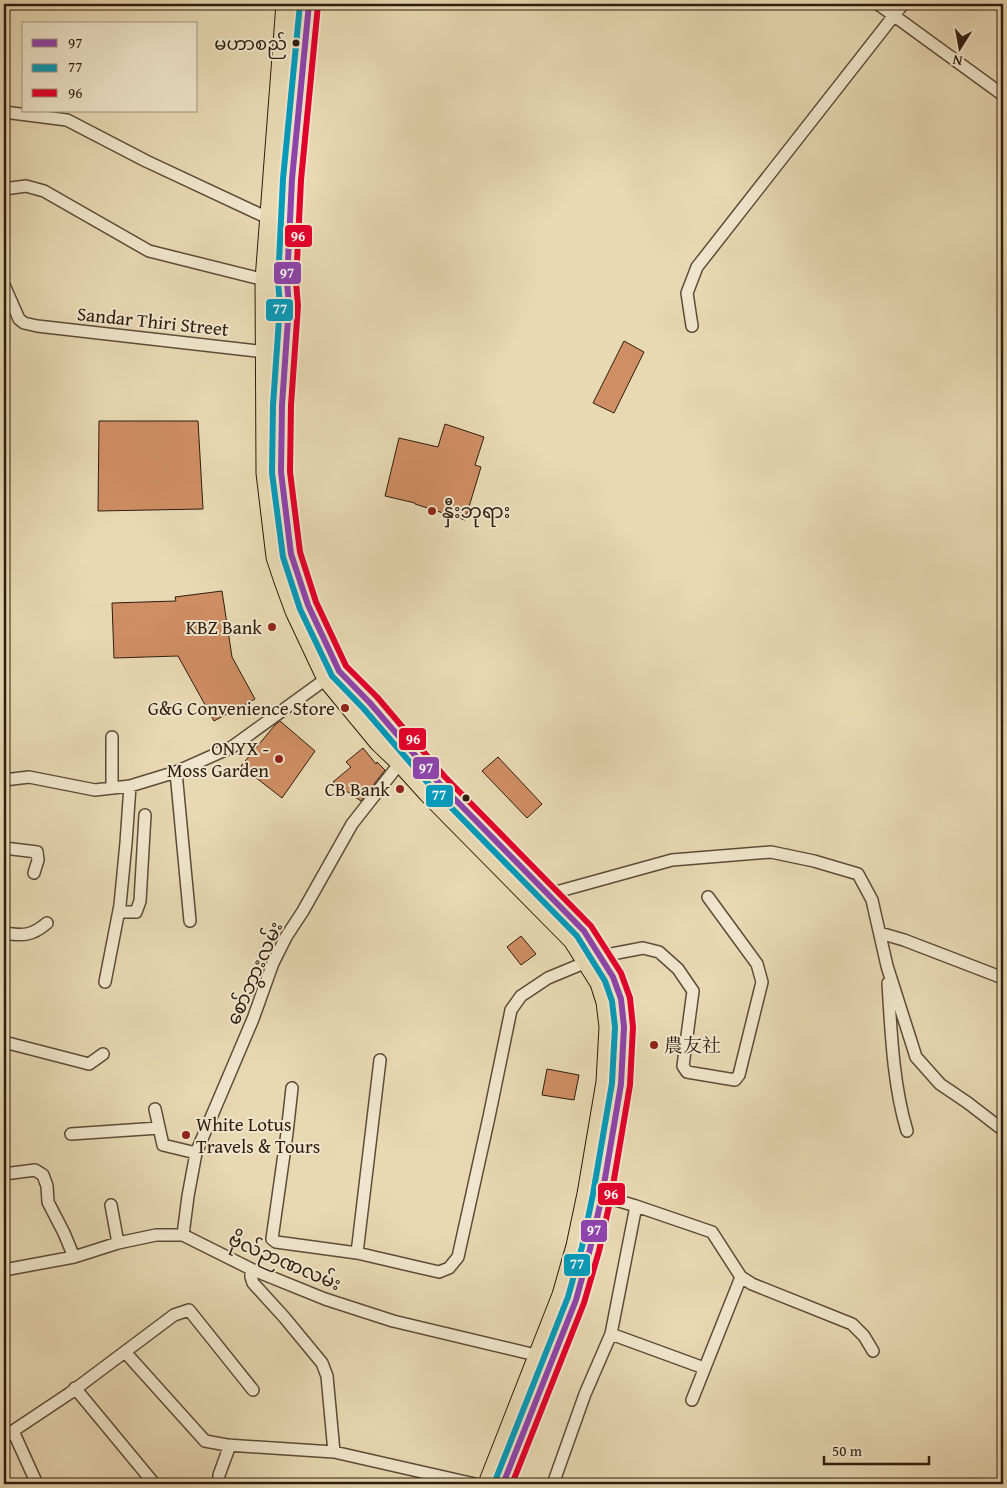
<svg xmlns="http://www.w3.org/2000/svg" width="1007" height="1488" font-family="'Gentium Book Plus','Noto Serif SC','Noto Sans Myanmar',serif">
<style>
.building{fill:#cf8e63;stroke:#2f1c0f}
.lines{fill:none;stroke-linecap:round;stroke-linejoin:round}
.minor-casing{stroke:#5d4b38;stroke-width:14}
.trunk-casing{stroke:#2f1c0f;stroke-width:21}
.minor{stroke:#f0e6cd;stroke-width:11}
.trunk{stroke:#e8d9b2;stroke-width:19}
.bus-1-casing{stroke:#f0e6cd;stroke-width:10}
.bus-2-casing{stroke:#f0e6cd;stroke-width:10}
.bus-3-casing{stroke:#f0e6cd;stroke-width:10}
.bus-1{stroke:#8e44ad;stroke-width:6}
.bus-2{stroke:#059bbb;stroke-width:6}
.bus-3{stroke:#e4002b;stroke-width:6}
.bus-dot{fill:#2f1c0f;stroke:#f0e6cd;stroke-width:2}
.poi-dot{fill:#8f2418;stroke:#f0e6cd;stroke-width:2}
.labels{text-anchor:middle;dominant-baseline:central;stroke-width:4;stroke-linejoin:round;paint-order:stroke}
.bus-label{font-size:18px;fill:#2f1c0f;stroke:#f0e6cd;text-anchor:end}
.street-label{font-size:19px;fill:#2f1c0f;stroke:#f0e6cd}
.poi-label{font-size:19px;fill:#2f1c0f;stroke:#f0e6cd;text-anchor:end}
.line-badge{stroke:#f0e6cd;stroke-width:2}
.badge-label{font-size:14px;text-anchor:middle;font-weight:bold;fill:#fff}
</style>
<rect width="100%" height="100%" fill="#e8d9b2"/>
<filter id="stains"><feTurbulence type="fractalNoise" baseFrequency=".004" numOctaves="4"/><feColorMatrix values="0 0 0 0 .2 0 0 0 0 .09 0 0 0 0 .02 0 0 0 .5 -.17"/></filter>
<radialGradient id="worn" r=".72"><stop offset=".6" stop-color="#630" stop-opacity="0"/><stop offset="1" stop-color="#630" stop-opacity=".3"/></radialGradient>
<!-- building -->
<path class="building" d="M624,341L644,352L614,413L593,403Z
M99,421H198L203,509L98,511Z
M445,424L484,437L475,465L481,467L465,520L415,504V503L385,496L399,438L438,447Z
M222,591L232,657L255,699L214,721L178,656L114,658L112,603L176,601L175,597Z
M280,721L315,751L282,798L241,766L275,725Z
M363,748L376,764L377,762L385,770L361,801L333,782L351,767L346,762Z
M498,757L542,804L527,818L482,771Z
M521,936L536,954L521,965L507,947Z
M547,1069L579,1075L574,1100L542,1095Z"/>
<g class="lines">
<!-- minor casing -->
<g class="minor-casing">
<path id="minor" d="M878,4L1003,95
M4,112L67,120L146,161L270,219L289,223
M4,189L26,186L44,191L149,251L265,280
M4,285L19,319L24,323L37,326L266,352
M692,326L687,293L697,267L903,4
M176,772L190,921
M4,780L29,777L95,790L130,786L176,772L232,747L330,676
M112,788V737
M4,848L37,852L38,860L34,873
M546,897L549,894L672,860L771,852L814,861L858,874L872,900L887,966L916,1057L940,1084L968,1103L1003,1130
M119,912H136L140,901L145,815
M4,933C23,936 32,936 47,923
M880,933L904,940L1003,978
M105,982L120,905L126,843L130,786
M888,983C891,1031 893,1085 907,1131
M4,1042L89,1064L103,1054
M292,1088L287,1133L272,1239L276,1242L357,1253L439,1272L449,1268L458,1257L489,1117L511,1010L521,996L548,978L601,956L643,948L659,952L678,969L693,991L683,1066L687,1072L735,1080L739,1075L762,982L757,964L708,897
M155,1109L163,1145L196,1153
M71,1134L159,1128
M4,1174L35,1170L43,1175L47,1186L48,1202L64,1233L74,1257
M602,1196L636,1206L712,1232L741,1277L752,1284L852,1324L864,1336L873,1351
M111,1205L118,1243
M183,1235L188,1196L196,1153L253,1019L273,963L286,937L303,911L352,824L403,759
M357,1253L380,1060
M251,1269V1277L253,1283L284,1317L322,1363L327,1376L334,1452
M4,1270L74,1257L118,1243L156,1235H183L251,1269L325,1299L393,1321L544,1357
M611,1334L704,1368
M125,1352L205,1441L227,1445L334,1452L475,1484
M75,1388L152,1481
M692,1400L741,1277
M13,1431L37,1484
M4,1437L70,1393L174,1315L189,1310L253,1390
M219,1484V1475L230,1445
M553,1484L585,1394L611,1334L636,1206"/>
</g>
<!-- trunk casing -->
<g class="trunk-casing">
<path id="trunk" d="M286,4L265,280L266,473L276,557L284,581L295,611L327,679L379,742L400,762L428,793L573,940L600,983L606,1002L609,1027L606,1082L587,1194L576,1246L562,1295L488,1484
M309,4L292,179L287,282L289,305L282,405L281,472L291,554L298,576L308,605L339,671L370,703L439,783L584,931L613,977L621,999L624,1027L621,1084L602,1196L590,1249L576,1300L503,1484"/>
</g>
<!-- minor -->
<use href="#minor" class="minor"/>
<!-- trunk -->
<use href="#trunk" class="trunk"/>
<!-- bus-1 casing -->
<g class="bus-1-casing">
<path id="bus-1" d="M309,4L292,179L287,282L289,305L282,405L281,472L291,554L308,605L339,671L370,703L439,783L584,931L613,977L621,999L624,1027L621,1084L602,1196L590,1249L576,1300L503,1484"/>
</g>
<!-- bus-2 casing -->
<g class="bus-2-casing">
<path id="bus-2" d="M300,4L283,179L278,282L280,305L273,405L272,473L283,557L300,609L332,676L364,709L433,789L577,936L605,981L612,1001L615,1027L612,1083L593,1194L582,1247L568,1297L495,1481"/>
</g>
<!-- bus-3 casing -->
<g class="bus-3-casing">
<path id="bus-3" d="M318,5L301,180L296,282L298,306L291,405L290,472L300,552L316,602L346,666L377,697L445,777L591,926L621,973L630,998L633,1027L630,1085L611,1197L599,1251L584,1303L512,1484"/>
</g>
<!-- bus-1 -->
<use href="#bus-1" class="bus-1"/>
<!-- bus-2 -->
<use href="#bus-2" class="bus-2"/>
<!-- bus-3 -->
<use href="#bus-3" class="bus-3"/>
</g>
<!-- markers -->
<g class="bus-dot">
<circle cx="296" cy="43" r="4.5"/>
<circle cx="466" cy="798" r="4.5"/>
</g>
<g class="poi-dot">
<circle cx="432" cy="511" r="5"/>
<circle cx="272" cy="627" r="5"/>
<circle cx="345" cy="708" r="5"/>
<circle cx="279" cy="759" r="5"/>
<circle cx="400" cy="789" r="5"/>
<circle cx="654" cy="1045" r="5"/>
<circle cx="186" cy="1135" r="5"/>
</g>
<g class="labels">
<!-- bus labels -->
<g class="bus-label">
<text x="287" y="43">မဟာစည်</text>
</g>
<!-- street labels -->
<g class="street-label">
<text transform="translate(153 321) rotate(6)">Sandar Thiri Street</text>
<text transform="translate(254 973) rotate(-66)">စော်ဘွားလမ်း</text>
<text transform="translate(285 1261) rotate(23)">ဗိုလ်ဉာဏလမ်း</text>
</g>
<!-- poi labels -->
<g class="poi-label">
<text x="442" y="511" text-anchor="start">နှီးဘုရား</text>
<text x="262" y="627">KBZ Bank</text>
<text x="335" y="708">G&amp;G Convenience Store</text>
<text x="269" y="748">ONYX -<tspan x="269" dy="22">Moss Garden</tspan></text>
<text x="390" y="789">CB Bank</text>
<text x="664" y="1045" text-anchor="start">農友社</text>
<text x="196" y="1124" text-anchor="start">White Lotus<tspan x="196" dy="22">Travels &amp; Tours</tspan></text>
</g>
</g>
<g class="line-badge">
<rect x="284" y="224" width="29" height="24" rx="5" fill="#e4002b"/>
<rect x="273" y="261" width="29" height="24" rx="5" fill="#8e44ad"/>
<rect x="265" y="298" width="29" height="24" rx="5" fill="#059bbb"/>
<rect x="398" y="727" width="29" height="24" rx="5" fill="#e4002b"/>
<rect x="412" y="756" width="28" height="24" rx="5" fill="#8e44ad"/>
<rect x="425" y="784" width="29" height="24" rx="5" fill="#059bbb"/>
<rect x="597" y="1182" width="29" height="24" rx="5" fill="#e4002b"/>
<rect x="580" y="1219" width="28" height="24" rx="5" fill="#8e44ad"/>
<rect x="563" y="1253" width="28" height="24" rx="5" fill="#059bbb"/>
</g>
<g class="badge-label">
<text x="298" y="241">96</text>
<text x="287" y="278">97</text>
<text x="280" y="314">77</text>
<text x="413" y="744">96</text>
<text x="426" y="773">97</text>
<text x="439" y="800">77</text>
<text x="611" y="1199">96</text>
<text x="594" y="1235">97</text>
<text x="577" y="1269">77</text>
</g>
<!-- margin -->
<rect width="1007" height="1488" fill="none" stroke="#e8d9b2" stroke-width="20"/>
<rect x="5" y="5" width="997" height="1478" fill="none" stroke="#2f1c0f" stroke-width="2.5"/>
<rect x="10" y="10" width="987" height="1468" fill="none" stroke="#2f1c0f"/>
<!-- legend -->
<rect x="22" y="22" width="175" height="90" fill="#f0e6cd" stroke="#a39581"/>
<rect x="32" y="39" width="25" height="8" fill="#8e44ad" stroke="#a39581"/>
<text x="68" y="48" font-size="15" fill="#2f1c0f">97</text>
<rect x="32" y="64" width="25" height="8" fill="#059bbb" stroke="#a39581"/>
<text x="68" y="72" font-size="15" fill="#2f1c0f">77</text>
<rect x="32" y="89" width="25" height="8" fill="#e4002b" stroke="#a39581"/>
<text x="68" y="98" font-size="15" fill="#2f1c0f">96</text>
<!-- north arrow -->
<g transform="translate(960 48) rotate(191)" stroke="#f0e6cd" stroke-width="4" paint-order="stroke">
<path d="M0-4L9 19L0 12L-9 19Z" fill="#2f1c0f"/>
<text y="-8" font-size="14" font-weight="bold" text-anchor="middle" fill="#2f1c0f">N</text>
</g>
<!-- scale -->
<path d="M824 1456v8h105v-8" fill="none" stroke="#2f1c0f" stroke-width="2.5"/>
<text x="832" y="1456" font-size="15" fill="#2f1c0f" stroke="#f0e6cd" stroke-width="4" paint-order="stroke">50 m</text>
<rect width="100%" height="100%" filter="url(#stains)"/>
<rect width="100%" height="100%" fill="url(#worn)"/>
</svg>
